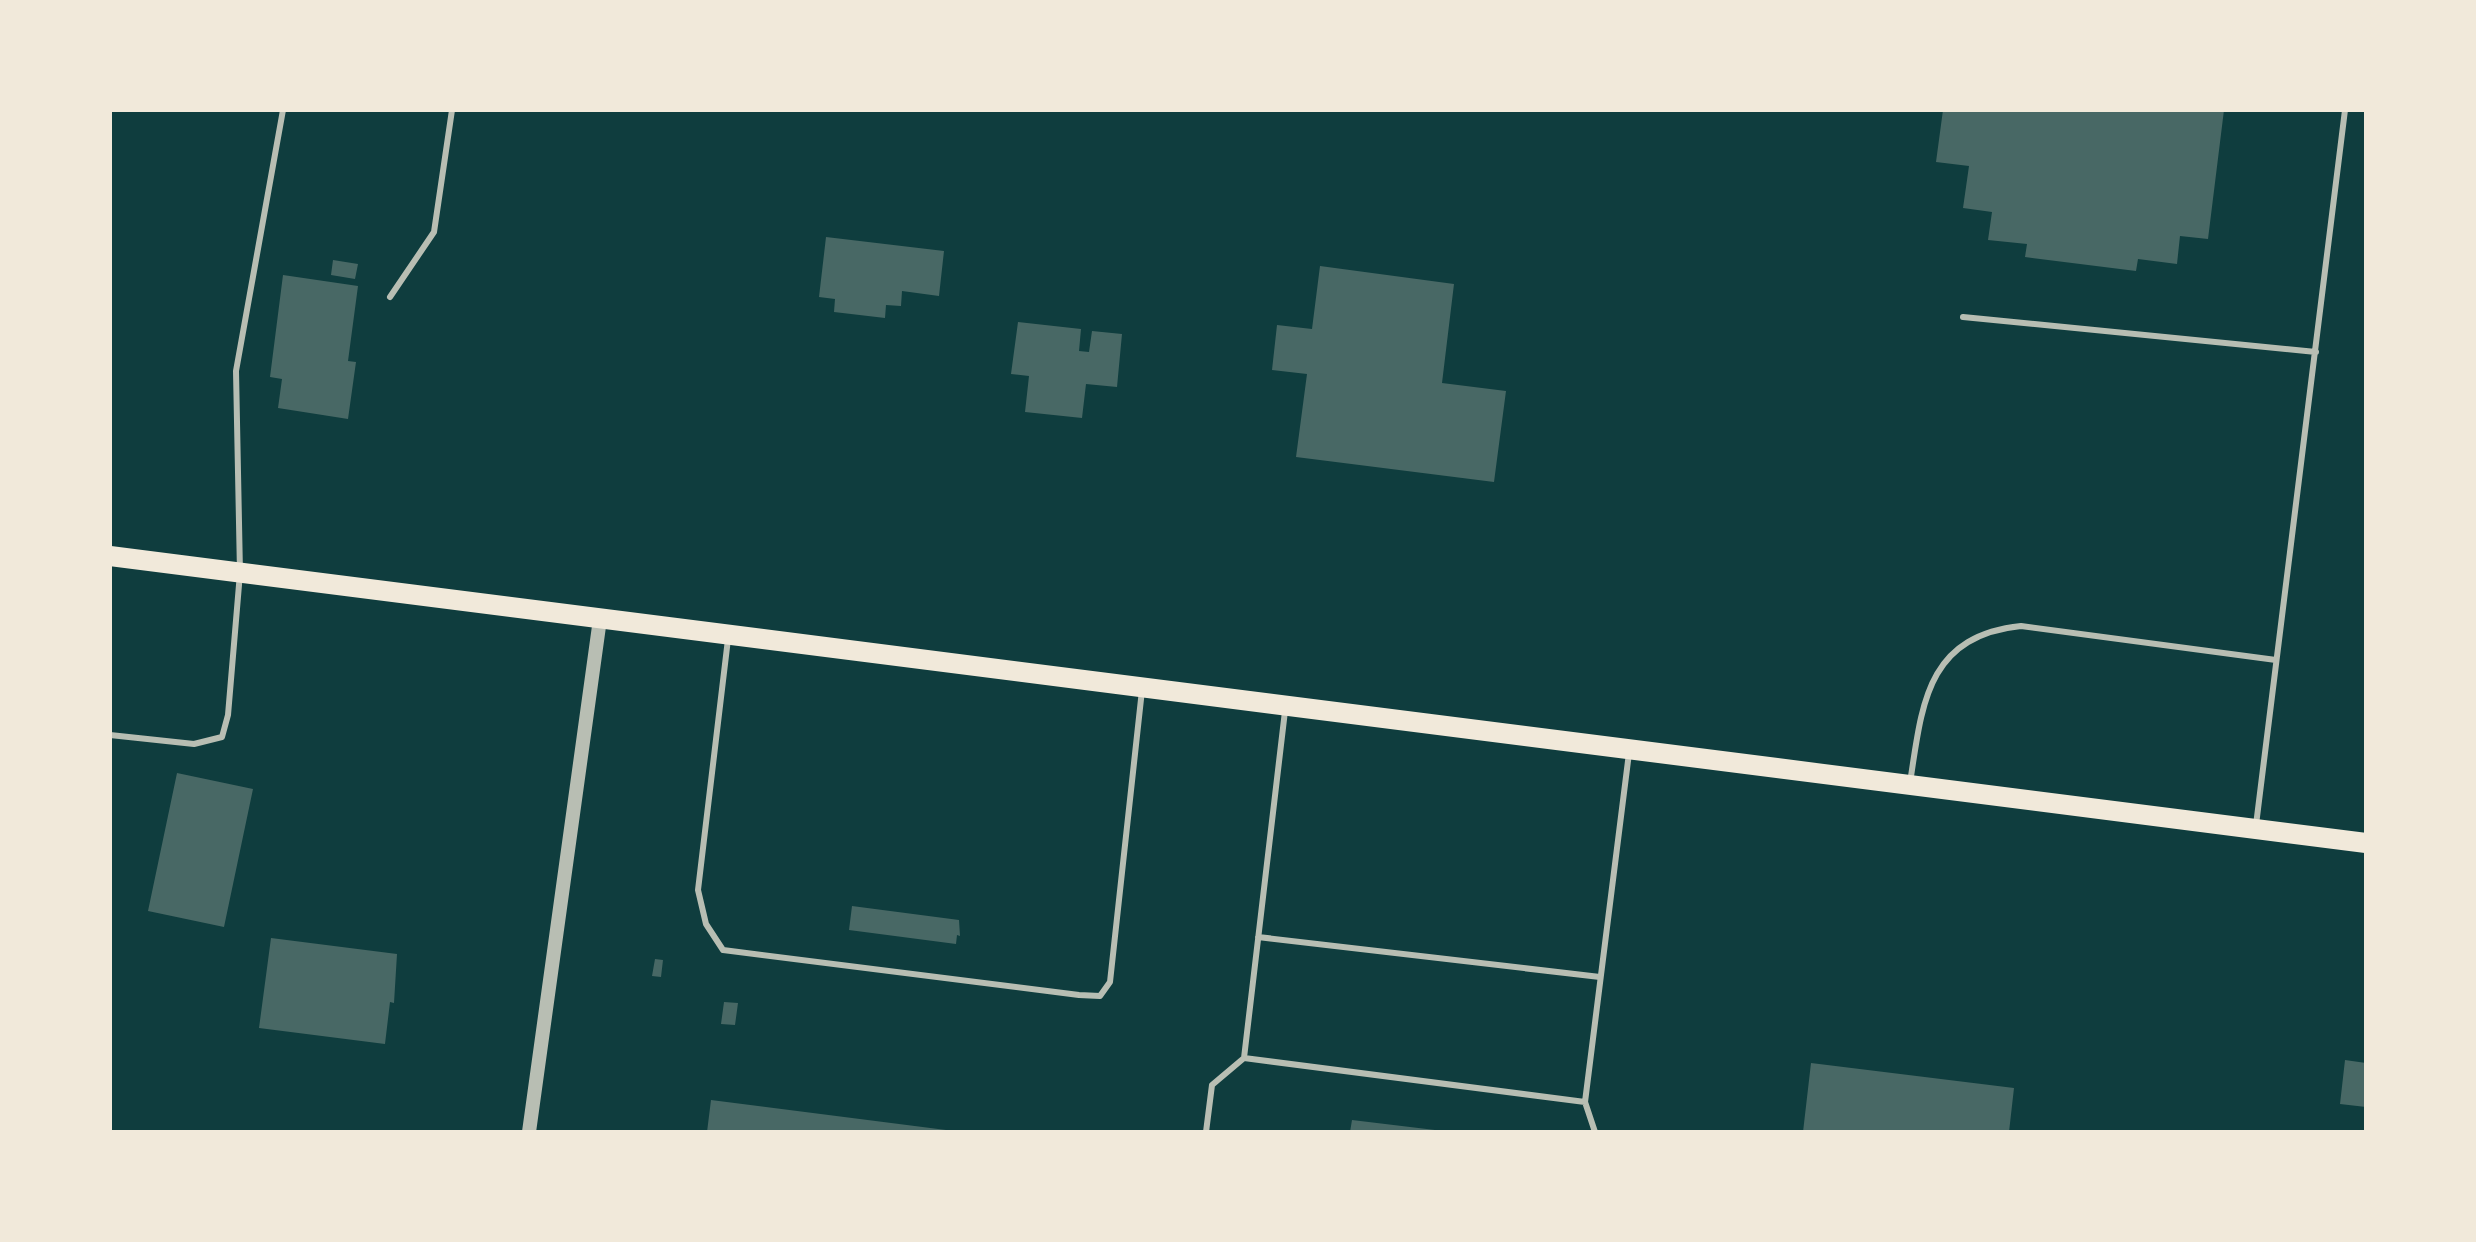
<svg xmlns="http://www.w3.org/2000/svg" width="2476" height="1242" font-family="Ubuntu,sans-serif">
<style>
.building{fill:#486865}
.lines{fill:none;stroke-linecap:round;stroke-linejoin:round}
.service{stroke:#b8beb3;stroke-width:6}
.tertiary{stroke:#b8beb3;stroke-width:14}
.primary{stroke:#f1e9da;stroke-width:20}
</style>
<rect width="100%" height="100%" fill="#0f3d3e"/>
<!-- building -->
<path class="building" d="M1943,110H2224L2208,239L2180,236L2177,264L2138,259L2136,271L2025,257L2027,244L1988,240L1992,212L1963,208L1969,166L1936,162Z
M826,237L944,251L939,296L902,291L901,306L886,305L885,318L834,312L835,299L819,297Z
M333,260L358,264L355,279L331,275Z
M1320,266L1454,284L1442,383L1506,391L1494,482L1296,457L1307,374L1272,370L1277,325L1312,329Z
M283,275L358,286L348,361L356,362L348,419L278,408L282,379L270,377Z
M1018,322L1081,329L1079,351L1089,352L1092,331L1122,334L1117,387L1086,384L1082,418L1025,412L1029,376L1011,374Z
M177,773L253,789L224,927L148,911Z
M852,906L959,920L960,936L957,935L956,944L849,930Z
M271,938L397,954L394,1003L390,1002L385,1044L259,1028Z
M655,959L663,960L661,977L652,976Z
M724,1002L738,1003L735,1025L721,1024Z
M2345,1060L2366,1063V1107L2340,1104Z
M1811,1063L2014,1088L2009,1132H1803Z
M711,1100L946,1130V1132H707Z
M1352,1120L1435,1130V1132H1350Z"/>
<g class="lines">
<!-- service -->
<path class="service" d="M390,297L434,232L452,110
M1963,317L2316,352
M728,639L698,890L706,924L723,950L1079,995L1100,996L1110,982L1142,690
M1285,711L1244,1058L1585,1102L1629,753
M110,735L194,744L222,737L228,715L240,573L236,371L283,110
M1910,783C1922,705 1926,636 2021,626L2276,660
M2256,825L2345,110
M1258,937L1600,977
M1585,1102L1595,1132
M1206,1132L1212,1085L1244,1058"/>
<!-- tertiary -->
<path class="tertiary" d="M529,1132L600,619"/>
<!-- primary -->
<path class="primary" d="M110,556L2366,843"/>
</g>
<!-- border -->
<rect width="2476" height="1242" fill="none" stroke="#f1e9da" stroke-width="224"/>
</svg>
